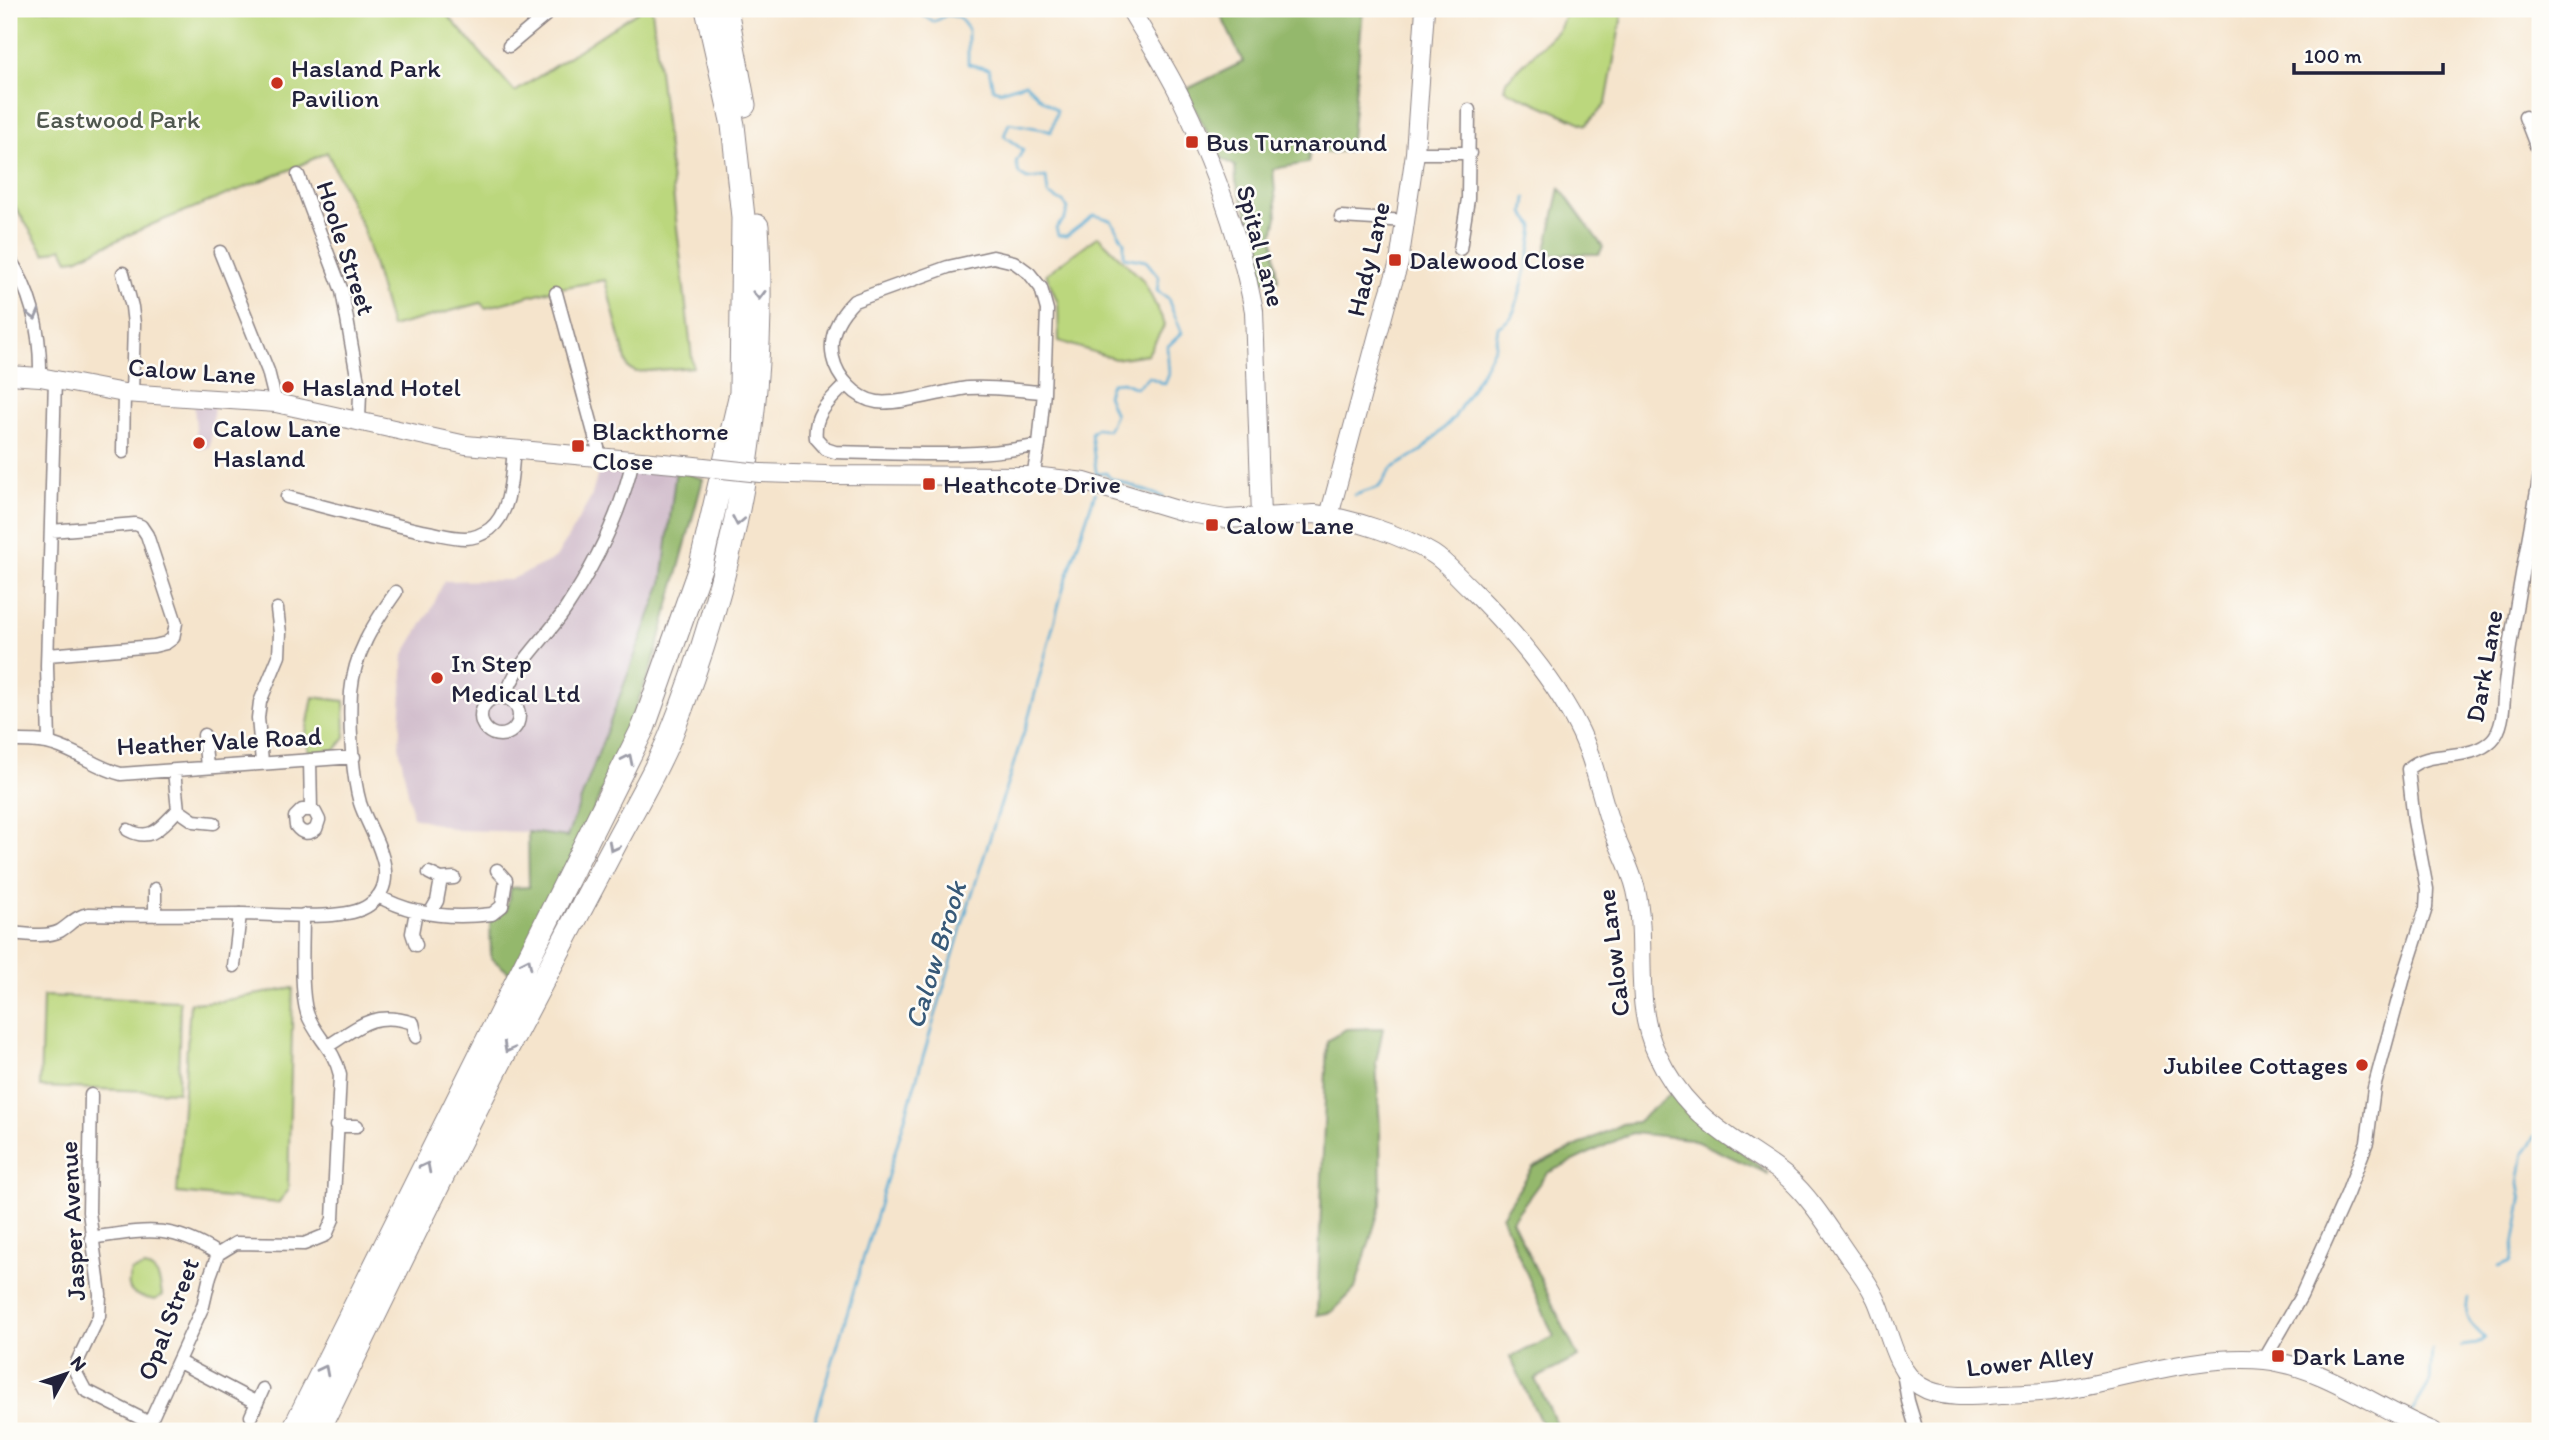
<svg xmlns="http://www.w3.org/2000/svg" width="2549" height="1440" font-family="Itim,sans-serif">
<style>
.industrial{fill:#d1bdcc}
.green{fill:#bbd77d;stroke:#6e7c5c;stroke-width:2}
.forest{fill:#94b86c;stroke:#5b6d54;stroke-width:2}
.lines{fill:none;stroke-linecap:round;stroke-linejoin:round}
.stream{stroke:#57abd3;stroke-width:2.5}
.street-casing{stroke:#8c8384;stroke-width:15}
.secondary-casing{stroke:#8c8384;stroke-width:20}
.highway-casing{stroke:#8c8384;stroke-width:25}
.street{stroke:#fff;stroke-width:12}
.secondary{stroke:#fff;stroke-width:18}
.highway{stroke:#fff;stroke-width:23}
.secondary-bridge-casing{stroke:#8c8384;stroke-width:20;stroke-linecap:butt}
.secondary-bridge{stroke:#fff;stroke-width:18}
.oneway{stroke:#9c9ca7}
.poi-dot{fill:#c8321e;stroke:#fdfcf7;stroke-width:2.5}
.labels{text-anchor:middle;dominant-baseline:central;stroke-width:5;stroke-linejoin:round;paint-order:stroke}
.poi-label{font-size:26px;fill:#22223b;stroke:#fdfcf7;text-anchor:start}
.park-label{font-size:26px;fill:#50584f;stroke:#fdfcf7}
.street-label{font-size:26px;fill:#22223b;stroke:#fdfcf7}
.water-label{font-size:28px;font-style:italic;fill:#375978;stroke:#fdfcf7}
</style>
<rect width="100%" height="100%" fill="#fdfcf7"/>
<filter id="ink" filterUnits="userSpaceOnUse"><feTurbulence type="fractalNoise" baseFrequency=".0143" numOctaves="2"/><feDisplacementMap in="SourceGraphic" scale="14" xChannelSelector="R" yChannelSelector="G"/><feConvolveMatrix kernelMatrix="1 2 1 2 8 2 1 2 1" color-interpolation-filters="sRGB"/></filter>
<filter id="wash" filterUnits="userSpaceOnUse"><feTurbulence type="fractalNoise" baseFrequency=".00686" numOctaves="4" result="noise"/><feDisplacementMap in="SourceGraphic" scale="28" xChannelSelector="R" yChannelSelector="G"/><feGaussianBlur stdDeviation="1.57" result="paint"/><feColorMatrix in="noise" values="0 0 0 0 0 0 0 0 0 0 0 0 0 0 0 0 0 1.4 0 .05"/><feComposite in="paint" operator="in"/></filter>
<g filter="url(#wash)">
<rect width="100%" height="100%" fill="#f5e4cc"/>
<!-- industrial -->
<path class="industrial" d="M214,405L210,447L198,450L194,407Z
M600,466L676,469L662,583L567,837L528,832L458,830L413,817L399,747L404,654L432,608L444,581L510,580L556,558L591,498Z"/>
<!-- green -->
<path class="green" d="M9,9H442L515,92L641,9H652L693,367L636,372L628,368L605,280L555,289L485,308L481,303L391,327L363,228L327,152L294,168L153,224L76,259L68,260L62,248L45,254L9,197Z
M1563,9H1623L1606,104L1586,125L1504,89L1506,81L1560,28L1566,11Z
M1098,236L1143,280L1165,324L1148,354L1115,359L1059,341L1058,303L1046,274Z
M313,697L344,701L345,738L335,750L309,752L306,733Z
M293,988L288,1191L278,1203L177,1193L190,1003L221,1001Z
M43,996L180,1001L178,1092L40,1087Z
M145,1267C159,1270 160,1282 162,1295L155,1300C135,1296 123,1294 131,1271Z"/>
<!-- forest -->
<path class="forest" d="M1218,9H1363L1350,150L1329,153L1310,149L1308,163L1273,169L1277,217L1273,235L1278,280L1258,281L1253,228L1236,182L1235,166L1220,157L1185,90L1243,62Z
M1560,188L1603,247L1599,254H1545Z
M676,469L703,479L653,664L583,837L512,975L491,958L490,919L506,911L511,888L529,887L528,832L567,837L662,583Z
M1383,1028L1376,1062L1380,1128L1381,1204L1355,1289L1332,1312L1317,1315L1327,1041L1346,1029Z
M1670,1094L1769,1174L1691,1139L1632,1133L1547,1173L1512,1220L1578,1357L1535,1379L1560,1431H1545L1510,1357L1554,1337L1502,1216L1533,1167L1622,1124L1637,1122Z"/>
<g class="lines">
<!-- stream -->
<path class="stream" d="M914,9L933,22L947,15L959,17L968,29V64L989,69L993,89L1000,91L1025,83L1041,99L1057,110L1051,132L1042,129L1009,123L1004,136L1023,150L1016,162L1019,174L1027,179L1046,177L1048,194L1063,202L1068,208L1065,218L1056,228L1058,235L1066,236L1094,215L1111,220L1124,242V257L1146,261L1159,277L1157,291L1168,298C1171,310 1178,321 1182,333L1167,347L1169,374L1165,384L1149,377L1136,388L1122,382L1111,383L1107,395L1115,415L1108,430L1097,428L1091,433L1097,478
M1098,474L1106,473L1110,478L1163,497
M1355,495L1379,487L1391,469L1421,451L1454,418L1482,371L1495,346L1498,327C1503,324 1508,321 1511,317C1520,302 1532,245 1534,226L1524,213L1526,198
M2499,1267L2511,1262L2522,1201L2519,1183L2524,1152L2540,1130
M2461,1346L2477,1344L2485,1338C2471,1325 2463,1318 2468,1298
M2410,1415L2430,1382L2432,1350
M812,1431L964,919L1029,716L1063,589L1095,493"/>
</g>
</g>
<g filter="url(#ink)">
<g class="lines">
<!-- street casing -->
<g class="street-casing">
<path id="street" d="M509,46L553,9
M2525,117L2537,148
M1415,153H1470
M298,175L342,291L360,393L359,420
M1341,217L1407,221
M1460,249L1468,199L1469,110
M220,252L268,371L276,403
M9,258C33,294 41,333 40,377
M123,273L132,307L134,324L132,394
M556,293L600,455
M846,384C830,401 813,413 816,438L826,449L835,452C903,453 973,459 1039,445
M123,452L124,393
M1033,476L1039,445L1044,392L1047,310L1041,288L1029,273L1014,262L993,257L948,267L854,301C839,316 828,336 833,358C837,377 856,399 877,402C899,405 944,391 968,388C993,386 1019,391 1044,392
M287,497C332,509 377,521 422,531C436,533 451,538 465,538C473,538 483,534 490,529C512,511 511,475 514,449
M48,655L154,646L166,643L173,638L176,623L147,535L141,526L135,524L51,531
M481 716a19 19 0 1 1 38 0a19 19 0 1 1-38 0Z
M505,698C516,662 544,641 565,610C596,563 621,514 633,459
M204,735L207,767
M9,741C24,741 40,740 54,745C78,752 97,768 121,774L354,757
M49,743L47,666L55,379
M310,760L311,810L315,812L319,820L316,829C308,835 302,834 296,826L295,817L302,810H311
M262,762L258,718L260,702L279,656L280,633L277,609
M178,810L194,821L214,823
M128,830C152,843 161,826 178,810L174,771
M429,873L441,879L454,878
M378,896C412,915 453,919 492,914L502,906L506,880L497,870
M430,913L437,901L441,879
M155,915V889
M9,933C24,934 46,938 60,931C71,924 76,916 89,914C140,916 192,914 243,914C272,914 347,922 369,905C406,879 369,832 360,803C352,775 349,722 351,692C354,654 374,623 396,592
M416,945L412,933L416,911
M234,966L240,914
M328,1046C359,1026 375,1010 413,1023L416,1037
M91,1095L89,1212L100,1294L99,1316L77,1362L76,1373L85,1390L150,1423
M336,1126H357
M91,1238C146,1230 169,1223 218,1254
M2264,1360L2301,1296L2347,1194L2367,1142L2374,1088L2406,970L2426,908L2427,889L2414,821L2408,769C2430,748 2469,763 2492,740C2505,727 2503,701 2505,684C2513,614 2528,544 2540,474
M179,1362L257,1403
M1903,1373L1908,1401L1917,1431
M251,1416L263,1389
M146,1431L203,1306L210,1276L218,1254L236,1243L304,1244L326,1235L333,1219L340,1075C334,1047 315,1037 307,1013C300,991 303,940 303,915"/>
</g>
<!-- secondary casing -->
<g class="secondary-casing">
<path id="secondary" d="M1130,9C1147,38 1166,67 1181,98C1214,166 1240,237 1254,311L1261,517
M9,375L40,377L124,393L276,403L466,445L685,465
M760,473L826,475L1033,476L1085,482L1184,512L1226,519L1315,514C1350,518 1402,535 1433,554C1446,562 1458,577 1470,588C1510,628 1551,674 1577,725C1594,757 1600,794 1612,828C1619,848 1631,868 1636,890C1648,943 1632,1004 1657,1054C1678,1099 1706,1123 1747,1149C1760,1158 1776,1167 1788,1178C1812,1199 1830,1230 1849,1257C1859,1270 1869,1284 1876,1299C1889,1327 1893,1369 1920,1386C1942,1400 1975,1396 2001,1394C2023,1393 2046,1393 2067,1389C2132,1377 2199,1354 2265,1360C2326,1367 2377,1409 2433,1431
M1329,516L1387,301L1399,263L1415,153L1425,9"/>
</g>
<!-- highway casing -->
<g class="highway-casing">
<path id="highway" d="M726,9L744,105
M293,1431L644,726L701,565L741,393L743,217L733,125L707,9
M318,1431C379,1306 439,1180 503,1056C541,985 578,913 616,842C634,808 655,773 670,737C736,573 768,404 757,226"/>
</g>
<!-- street -->
<use href="#street" class="street"/>
<!-- secondary -->
<use href="#secondary" class="secondary"/>
<!-- highway -->
<use href="#highway" class="highway"/>
<!-- secondary-bridge casing -->
<g class="secondary-bridge-casing">
<path id="secondary-bridge" d="M685,465L760,473"/>
</g>
<!-- secondary-bridge -->
<use href="#secondary-bridge" class="secondary-bridge"/>
</g>
<!-- one-way arrows -->
<defs><path id="oneway-chevron" d="M-2-3.5L2.5 0L-2 3.5" fill="none" stroke-width="1.6" stroke-linecap="round" stroke-linejoin="round" transform="scale(1.75)"/></defs>
<g class="oneway">
<use href="#oneway-chevron" transform="translate(759 295) rotate(89)"/>
<use href="#oneway-chevron" transform="translate(34 315) rotate(75)"/>
<use href="#oneway-chevron" transform="translate(738 521) rotate(101)"/>
<use href="#oneway-chevron" transform="translate(628 759) rotate(-64)"/>
<use href="#oneway-chevron" transform="translate(613 847) rotate(118)"/>
<use href="#oneway-chevron" transform="translate(527 963) rotate(-64)"/>
<use href="#oneway-chevron" transform="translate(508 1048) rotate(118)"/>
<use href="#oneway-chevron" transform="translate(426 1167) rotate(-63)"/>
<use href="#oneway-chevron" transform="translate(324 1370) rotate(-63)"/>
</g>
</g>
<!-- markers -->
<g class="poi-dot">
<circle cx="277" cy="83" r="7"/>
<rect x="1185" y="135" width="14" height="14" rx="3.5"/>
<rect x="1388" y="253" width="14" height="14" rx="3.5"/>
<circle cx="288" cy="387" r="7"/>
<circle cx="199" cy="443" r="7"/>
<rect x="571" y="439" width="14" height="14" rx="3.5"/>
<rect x="922" y="477" width="14" height="14" rx="3.5"/>
<rect x="1205" y="518" width="14" height="14" rx="3.5"/>
<circle cx="437" cy="678" r="7"/>
<circle cx="2362" cy="1065" r="7"/>
<rect x="2271" y="1349" width="14" height="14" rx="3.5"/>
</g>
<g class="labels">
<!-- poi labels -->
<g class="poi-label">
<text x="291" y="68">Hasland Park<tspan x="291" dy="30">Pavilion</tspan></text>
<text x="1206" y="142">Bus Turnaround</text>
<text x="1409" y="260">Dalewood Close</text>
<text x="302" y="387">Hasland Hotel</text>
<text x="213" y="428">Calow Lane<tspan x="213" dy="30">Hasland</tspan></text>
<text x="592" y="431">Blackthorne<tspan x="592" dy="30">Close</tspan></text>
<text x="943" y="484">Heathcote Drive</text>
<text x="1226" y="525">Calow Lane</text>
<text x="451" y="663">In Step<tspan x="451" dy="30">Medical Ltd</tspan></text>
<text x="2348" y="1065" text-anchor="end">Jubilee Cottages</text>
<text x="2292" y="1356">Dark Lane</text>
</g>
<!-- park labels -->
<g class="park-label">
<text x="118" y="119">Eastwood Park</text>
</g>
<!-- street labels -->
<g class="street-label">
<text transform="translate(1261 246) rotate(75)">Spital Lane</text>
<text transform="translate(346 248) rotate(72)">Hoole Street</text>
<text transform="translate(1368 259) rotate(-77)">Hady Lane</text>
<text transform="translate(192 371) rotate(4)">Calow Lane</text>
<text transform="translate(2484 666) rotate(-80)">Dark Lane</text>
<text transform="translate(219 741) rotate(-3)">Heather Vale Road</text>
<text transform="translate(1613 953) rotate(-97)">Calow Lane</text>
<text transform="translate(72 1221) rotate(-93)">Jasper Avenue</text>
<text transform="translate(168 1319) rotate(-69)">Opal Street</text>
<text transform="translate(2030 1361) rotate(-6)">Lower Alley</text>
</g>
<!-- water labels -->
<g class="water-label">
<text transform="translate(935 955) rotate(-73)">Calow Brook</text>
</g>
</g>
<!-- margin -->
<rect width="2549" height="1440" fill="none" stroke="#fdfcf7" stroke-width="35"/>
<!-- north arrow -->
<g transform="translate(66 1374) rotate(50)" stroke="#fdfcf7" stroke-width="5" paint-order="stroke">
<path d="M0-5L12 26L0 18L-12 26Z" fill="#22223b"/>
<text y="-10" font-size="19" font-weight="bold" text-anchor="middle" fill="#22223b">N</text>
</g>
<!-- scale -->
<path d="M2294 63v10h149v-10" fill="none" stroke="#22223b" stroke-width="3.5"/>
<text x="2304" y="63" font-size="21" fill="#22223b" stroke="#fdfcf7" stroke-width="5" paint-order="stroke">100 m</text>
</svg>
